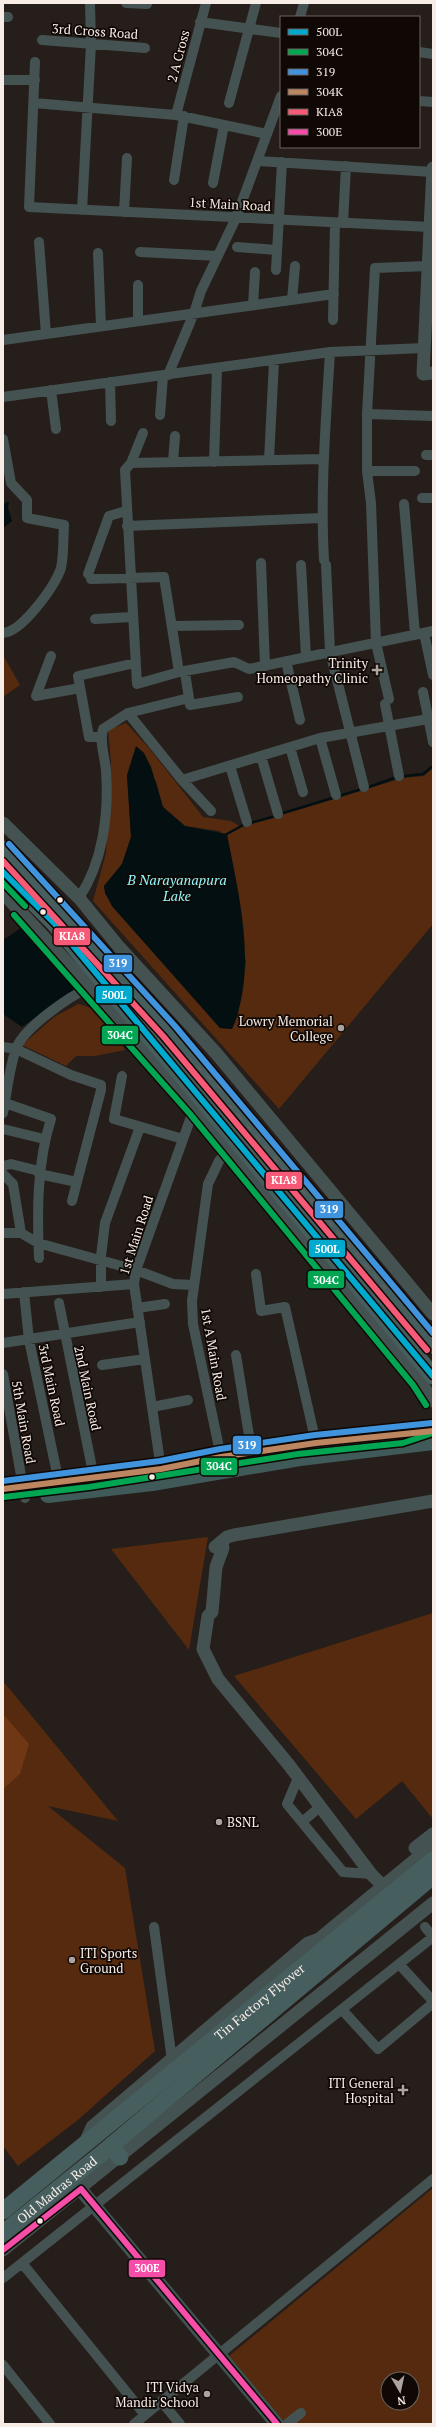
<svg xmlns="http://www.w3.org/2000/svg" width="436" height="2427" font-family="'PT Serif',serif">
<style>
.green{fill:#562a0e;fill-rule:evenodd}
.forest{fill:#6f3714}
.water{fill:#030f10}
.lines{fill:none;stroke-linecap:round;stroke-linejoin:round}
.stream{stroke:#030f10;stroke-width:2.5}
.minor{stroke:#455252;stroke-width:10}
.tertiary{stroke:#455252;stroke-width:13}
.secondary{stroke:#3f5353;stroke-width:14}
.primary{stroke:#405959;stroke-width:16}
.trunk{stroke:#465e5e;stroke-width:17}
.rail{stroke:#5b5f5e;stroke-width:2.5;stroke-dasharray:7 7;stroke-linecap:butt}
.bus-1-casing{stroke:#0f0805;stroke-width:9}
.bus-2-casing{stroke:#0f0805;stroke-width:9}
.bus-3-casing{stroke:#0f0805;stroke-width:9}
.bus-4-casing{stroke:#0f0805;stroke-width:9}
.bus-5-casing{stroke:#0f0805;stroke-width:9}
.bus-6-casing{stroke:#0f0805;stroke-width:9}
.bus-1{stroke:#00a9ce;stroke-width:6}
.bus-2{stroke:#00a651;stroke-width:6}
.bus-3{stroke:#4094de;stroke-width:6}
.bus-4{stroke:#bb8660;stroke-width:6}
.bus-5{stroke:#f75a77;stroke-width:6}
.bus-6{stroke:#f54da8;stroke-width:6}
.poi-dot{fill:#aea49f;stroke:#0f0805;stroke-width:1.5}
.bus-dot{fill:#f7ece6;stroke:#0f0805;stroke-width:1.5}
.labels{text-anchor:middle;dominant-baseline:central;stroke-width:3.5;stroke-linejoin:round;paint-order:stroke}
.street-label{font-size:13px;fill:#f7ece6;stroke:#0f0805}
.poi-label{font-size:13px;fill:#f7ece6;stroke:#0f0805;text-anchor:end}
.water-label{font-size:14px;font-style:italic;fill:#93f7f9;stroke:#0f0805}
.line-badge{stroke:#0f0805;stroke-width:1.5}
.badge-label{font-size:11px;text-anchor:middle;font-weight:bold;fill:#fff}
</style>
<rect width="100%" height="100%" fill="#261e1a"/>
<!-- green -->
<path class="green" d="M3,655L20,685L3,697Z
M126,723L149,748L203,817L231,821L241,827L403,778L424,776L433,768V924L279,1109L93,901L106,853L111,762L108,730ZM127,775L156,781L163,807L185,826L220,831L246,962L238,1015L232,1029L220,1028L112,906L104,886L122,864L131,837Z
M78,1004C101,1008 114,1030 125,1050L95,1056H76L66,1066L22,1045L54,1017Z
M208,1537L189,1650L111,1549Z
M433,1613V1819L402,1781L356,1819L234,1676Z
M3,1681L118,1821L48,1806L125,1868L155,2051L79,2119L18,2166L3,2146Z
M433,2188V2424H286L229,2356ZM388,2379H412V2403H388Z"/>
<!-- forest -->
<path class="forest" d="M3,1714L29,1744L20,1774L3,1789Z"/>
<!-- water -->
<path class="water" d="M7,502H9L8,508L12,521L3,528V504Z
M136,746L144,753L151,767L163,807L185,826L227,834C239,897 258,968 232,1029L220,1028L112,906L105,893L104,886L122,864L131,837L127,775Z
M27,924L82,985L22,1027L3,1014V940Z"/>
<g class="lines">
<!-- stream -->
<path class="stream" d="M366,788L397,777L423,774L433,766
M280,814L362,789
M250,823L276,816
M225,835L245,824"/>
<!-- minor -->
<path class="minor" d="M126,3L147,4
M3,17H8
M300,17L304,3
M200,22L281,33
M42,40L145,48
M419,52L433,54
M35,62L29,207L430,227
M3,80H35
M419,101L433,102
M34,103L176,115L267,134
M229,103L256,3
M176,115L206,3
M258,161L433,172
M174,180L184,116
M213,183L224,125
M82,210L91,44L90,3
M124,212L127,158
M343,223L346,166
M39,242L46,334
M237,247L277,250
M140,252L218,256
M98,253L101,326
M276,270L282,162
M138,285V321
M292,300L295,266
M253,305L255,272
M333,320L335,223
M3,340L334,294
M168,375L194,313L201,291L236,218L281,96
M110,382L111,421
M51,390L56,429
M3,397L330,352L424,348
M367,414L433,416
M160,415L163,376
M3,439L11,483L27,500V518L64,525C63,538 64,555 61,568C55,586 22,632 3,633
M426,455H433
M323,459L131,463L125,470L137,684L179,672L234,662L249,669L433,631
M269,460L274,361
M173,462L175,436
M214,462L217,369
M131,463L143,433
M367,471H415
M422,498H433
M404,504L415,634
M127,526L322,518
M324,560C320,490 326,421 330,352
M261,563L265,666
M301,565L306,657
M326,565L330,652L364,787
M88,574L109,516L126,511
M91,579L164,577L179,672
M95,619L132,617
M172,626L239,625
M424,633L433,675
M51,656L36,696L80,688
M286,661L300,720
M423,692L433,742
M189,698L190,705L238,697
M389,699L376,643L371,503L367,471V414L375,268L428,266
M385,704L399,776
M128,713L182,780L320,738L428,719
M101,737H89L78,676L135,663
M320,738L336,795
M290,747L303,792
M261,756L278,814
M230,766L247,822
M182,780L211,811
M79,898C103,862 109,814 106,771C105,756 99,743 103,729L128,713L189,698L185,673
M3,1047L16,1049L71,1075L101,1085V1090L72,1201
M122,1076L114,1119L183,1139
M5,1103L51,1119C37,1163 37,1211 39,1258
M3,1113C7,1092 9,1069 16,1049C23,1028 70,996 90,987
M3,1129L44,1139
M3,1166L11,1164L39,1171
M3,1174L13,1184L21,1233
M39,1174L77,1182
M3,1233H21L38,1243L136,1270L173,1284L193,1285
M256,1274L261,1311L285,1307L316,1443
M101,1287V1256L105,1223L140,1127
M24,1292L29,1340L59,1483
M3,1294L134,1284
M59,1303L94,1478
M137,1308L165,1304
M3,1343L140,1322
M236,1355L252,1454
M102,1365L145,1359
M3,1374L25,1498
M152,1407L188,1400
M221,1457L193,1324L192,1301L208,1184L219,1161L229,1149
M161,1469L134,1284L136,1270L191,1117L196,1109
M298,1778L287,1804L343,1872L371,1874
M302,1822L321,1806
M154,1927L172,2060
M425,1927L433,1937
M399,1964L433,2001
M345,2013L378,2049L433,2003
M22,2263L145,2415
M3,2278L433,1937
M3,2365L50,2424
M161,2401L180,2424
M134,2424L433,2179
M287,2424L301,2413"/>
<!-- tertiary -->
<path class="tertiary" d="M433,168L423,374L433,373
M3,823L79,898L119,947L216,1053L433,1314
M3,893L90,987L196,1109L419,1380L433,1401
M222,1543L223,1548L216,1567L212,1612L208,1616L203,1649L218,1679L289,1765L371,1874L383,1886
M215,1547L227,1537L234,1535L433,1501
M415,1848L433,1834
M85,2143L92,2127L308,1943L319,1939L433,1845
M3,2250L433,1903"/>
<!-- secondary -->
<path class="secondary" d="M71,2178L277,2424"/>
<!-- primary -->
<path class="primary" d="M3,1489L161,1469L221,1457L316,1443L433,1431
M48,1495L152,1483L300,1458L433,1442"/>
<!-- trunk -->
<g class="trunk">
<path d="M3,849C155,1006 292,1178 433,1345"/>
<path d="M3,872L55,924L433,1376"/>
<path d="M111,2146L120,2157"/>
<path id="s1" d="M3,2211L433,1860"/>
<path id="s2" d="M3,2233L101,2154L433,1876"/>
</g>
<!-- rail -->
<path class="rail" d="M3,863L166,1038L241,1107L392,1284
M3,874L161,1044L235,1111L386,1289"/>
<!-- bus-1 casing -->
<g class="bus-1-casing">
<path id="bus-1" d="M3,872L55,924L433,1376"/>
</g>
<!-- bus-2 casing -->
<g class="bus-2-casing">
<path id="bus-2" d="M3,883L25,906
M14,915L190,1114L413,1385L426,1405
M4,1497L89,1487L298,1454L403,1443L433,1433"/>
</g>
<!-- bus-3 casing -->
<g class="bus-3-casing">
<path id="bus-3" d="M9,844L175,1026L433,1333
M3,1481L160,1461L220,1449L315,1435L432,1423"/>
</g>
<!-- bus-4 casing -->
<g class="bus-4-casing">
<path id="bus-4" d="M3,1489L161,1469L221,1457L316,1443L433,1431"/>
</g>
<!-- bus-5 casing -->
<g class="bus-5-casing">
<path id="bus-5" d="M3,861L163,1036L427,1350"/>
</g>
<!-- bus-6 casing -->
<g class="bus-6-casing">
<path id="bus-6" d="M3,2250L81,2189L277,2424"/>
</g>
<!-- bus-1 -->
<use href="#bus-1" class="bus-1"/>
<!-- bus-2 -->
<use href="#bus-2" class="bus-2"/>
<!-- bus-3 -->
<use href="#bus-3" class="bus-3"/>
<!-- bus-4 -->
<use href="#bus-4" class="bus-4"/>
<!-- bus-5 -->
<use href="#bus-5" class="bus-5"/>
<!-- bus-6 -->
<use href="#bus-6" class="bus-6"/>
</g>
<!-- markers -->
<g class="poi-dot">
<path d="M375 664h4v4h4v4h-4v4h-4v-4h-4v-4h4z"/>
<circle cx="341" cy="1028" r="4"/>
<circle cx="219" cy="1822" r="4"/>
<circle cx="72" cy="1960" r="4"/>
<path d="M401 2084h4v4h4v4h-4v4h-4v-4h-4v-4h4z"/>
<circle cx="207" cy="2394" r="4"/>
</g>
<g class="bus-dot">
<circle cx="60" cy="900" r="3.5"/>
<circle cx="43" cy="912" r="3.5"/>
<circle cx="152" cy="1477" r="3.5"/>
<circle cx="40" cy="2221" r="3.5"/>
</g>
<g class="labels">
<!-- street labels -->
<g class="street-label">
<text transform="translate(95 31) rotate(4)">3rd Cross Road</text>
<text transform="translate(178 56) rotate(-75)">2 A Cross</text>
<text transform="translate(230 204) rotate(3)">1st Main Road</text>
<text transform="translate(136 1235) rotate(-72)">1st Main Road</text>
<text transform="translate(214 1354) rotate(80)">1st A Main Road</text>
<text transform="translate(52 1385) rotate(78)">3rd Main Road</text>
<text transform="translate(88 1388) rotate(78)">2nd Main Road</text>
<text transform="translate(24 1422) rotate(80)">5th Main Road</text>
<text stroke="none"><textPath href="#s1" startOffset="331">Tin Factory Flyover</textPath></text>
<text stroke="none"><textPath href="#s2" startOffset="69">Old Madras Road</textPath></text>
</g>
<!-- poi labels -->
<g class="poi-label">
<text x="368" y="663">Trinity<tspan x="368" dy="15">Homeopathy Clinic</tspan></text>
<text x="333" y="1021">Lowry Memorial<tspan x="333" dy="15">College</tspan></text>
<text x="227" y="1822" text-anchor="start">BSNL</text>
<text x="80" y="1953" text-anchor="start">ITI Sports<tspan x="80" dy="15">Ground</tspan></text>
<text x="394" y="2083">ITI General<tspan x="394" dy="15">Hospital</tspan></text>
<text x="199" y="2387">ITI Vidya<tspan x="199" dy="15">Mandir School</tspan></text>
</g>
<!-- water labels -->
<g class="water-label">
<text x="177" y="879">B Narayanapura<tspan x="177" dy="16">Lake</tspan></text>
</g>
</g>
<g class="line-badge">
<rect x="53" y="927" width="38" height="19" rx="4" fill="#f75a77"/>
<rect x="103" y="954" width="30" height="19" rx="4" fill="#4094de"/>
<rect x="95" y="985" width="38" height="19" rx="4" fill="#00a9ce"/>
<rect x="101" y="1025" width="38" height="20" rx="4" fill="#00a651"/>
<rect x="265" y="1171" width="38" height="19" rx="4" fill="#f75a77"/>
<rect x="314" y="1200" width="30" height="19" rx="4" fill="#4094de"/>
<rect x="308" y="1239" width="38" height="19" rx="4" fill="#00a9ce"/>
<rect x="307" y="1270" width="38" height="19" rx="4" fill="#00a651"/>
<rect x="232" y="1435" width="30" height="20" rx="4" fill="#4094de"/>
<rect x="200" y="1457" width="38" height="19" rx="4" fill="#00a651"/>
<rect x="128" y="2259" width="38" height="19" rx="4" fill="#f54da8"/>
</g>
<g class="badge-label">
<text x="72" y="940">KIA8</text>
<text x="118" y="967">319</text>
<text x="114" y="999">500L</text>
<text x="120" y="1039">304C</text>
<text x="284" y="1184">KIA8</text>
<text x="329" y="1213">319</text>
<text x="327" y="1253">500L</text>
<text x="326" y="1284">304C</text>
<text x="247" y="1449">319</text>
<text x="219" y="1470">304C</text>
<text x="147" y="2272">300E</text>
</g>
<!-- border -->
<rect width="436" height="2427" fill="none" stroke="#f7ece6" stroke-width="8"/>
<!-- legend -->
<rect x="280" y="16" width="140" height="132" fill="#0f0805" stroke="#6c635f"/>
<rect x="288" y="29" width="20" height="6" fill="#00a9ce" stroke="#6c635f"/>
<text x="316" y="36" font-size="12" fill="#f7ece6">500L</text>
<rect x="288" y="49" width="20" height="6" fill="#00a651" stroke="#6c635f"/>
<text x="316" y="56" font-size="12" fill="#f7ece6">304C</text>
<rect x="288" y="69" width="20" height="6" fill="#4094de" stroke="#6c635f"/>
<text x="316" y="76" font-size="12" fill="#f7ece6">319</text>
<rect x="288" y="89" width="20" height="6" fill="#bb8660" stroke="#6c635f"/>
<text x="316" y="96" font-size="12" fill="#f7ece6">304K</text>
<rect x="288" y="109" width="20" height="6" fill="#f75a77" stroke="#6c635f"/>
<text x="316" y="116" font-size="12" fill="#f7ece6">KIA8</text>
<rect x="288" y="129" width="20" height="6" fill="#f54da8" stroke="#6c635f"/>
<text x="316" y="136" font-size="12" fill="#f7ece6">300E</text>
<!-- north arrow -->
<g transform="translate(400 2391) rotate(171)"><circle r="19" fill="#0f0805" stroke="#6c635f"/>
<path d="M0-3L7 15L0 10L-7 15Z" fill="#aea49f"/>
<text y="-6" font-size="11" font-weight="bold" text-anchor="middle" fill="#f7ece6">N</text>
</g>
</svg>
